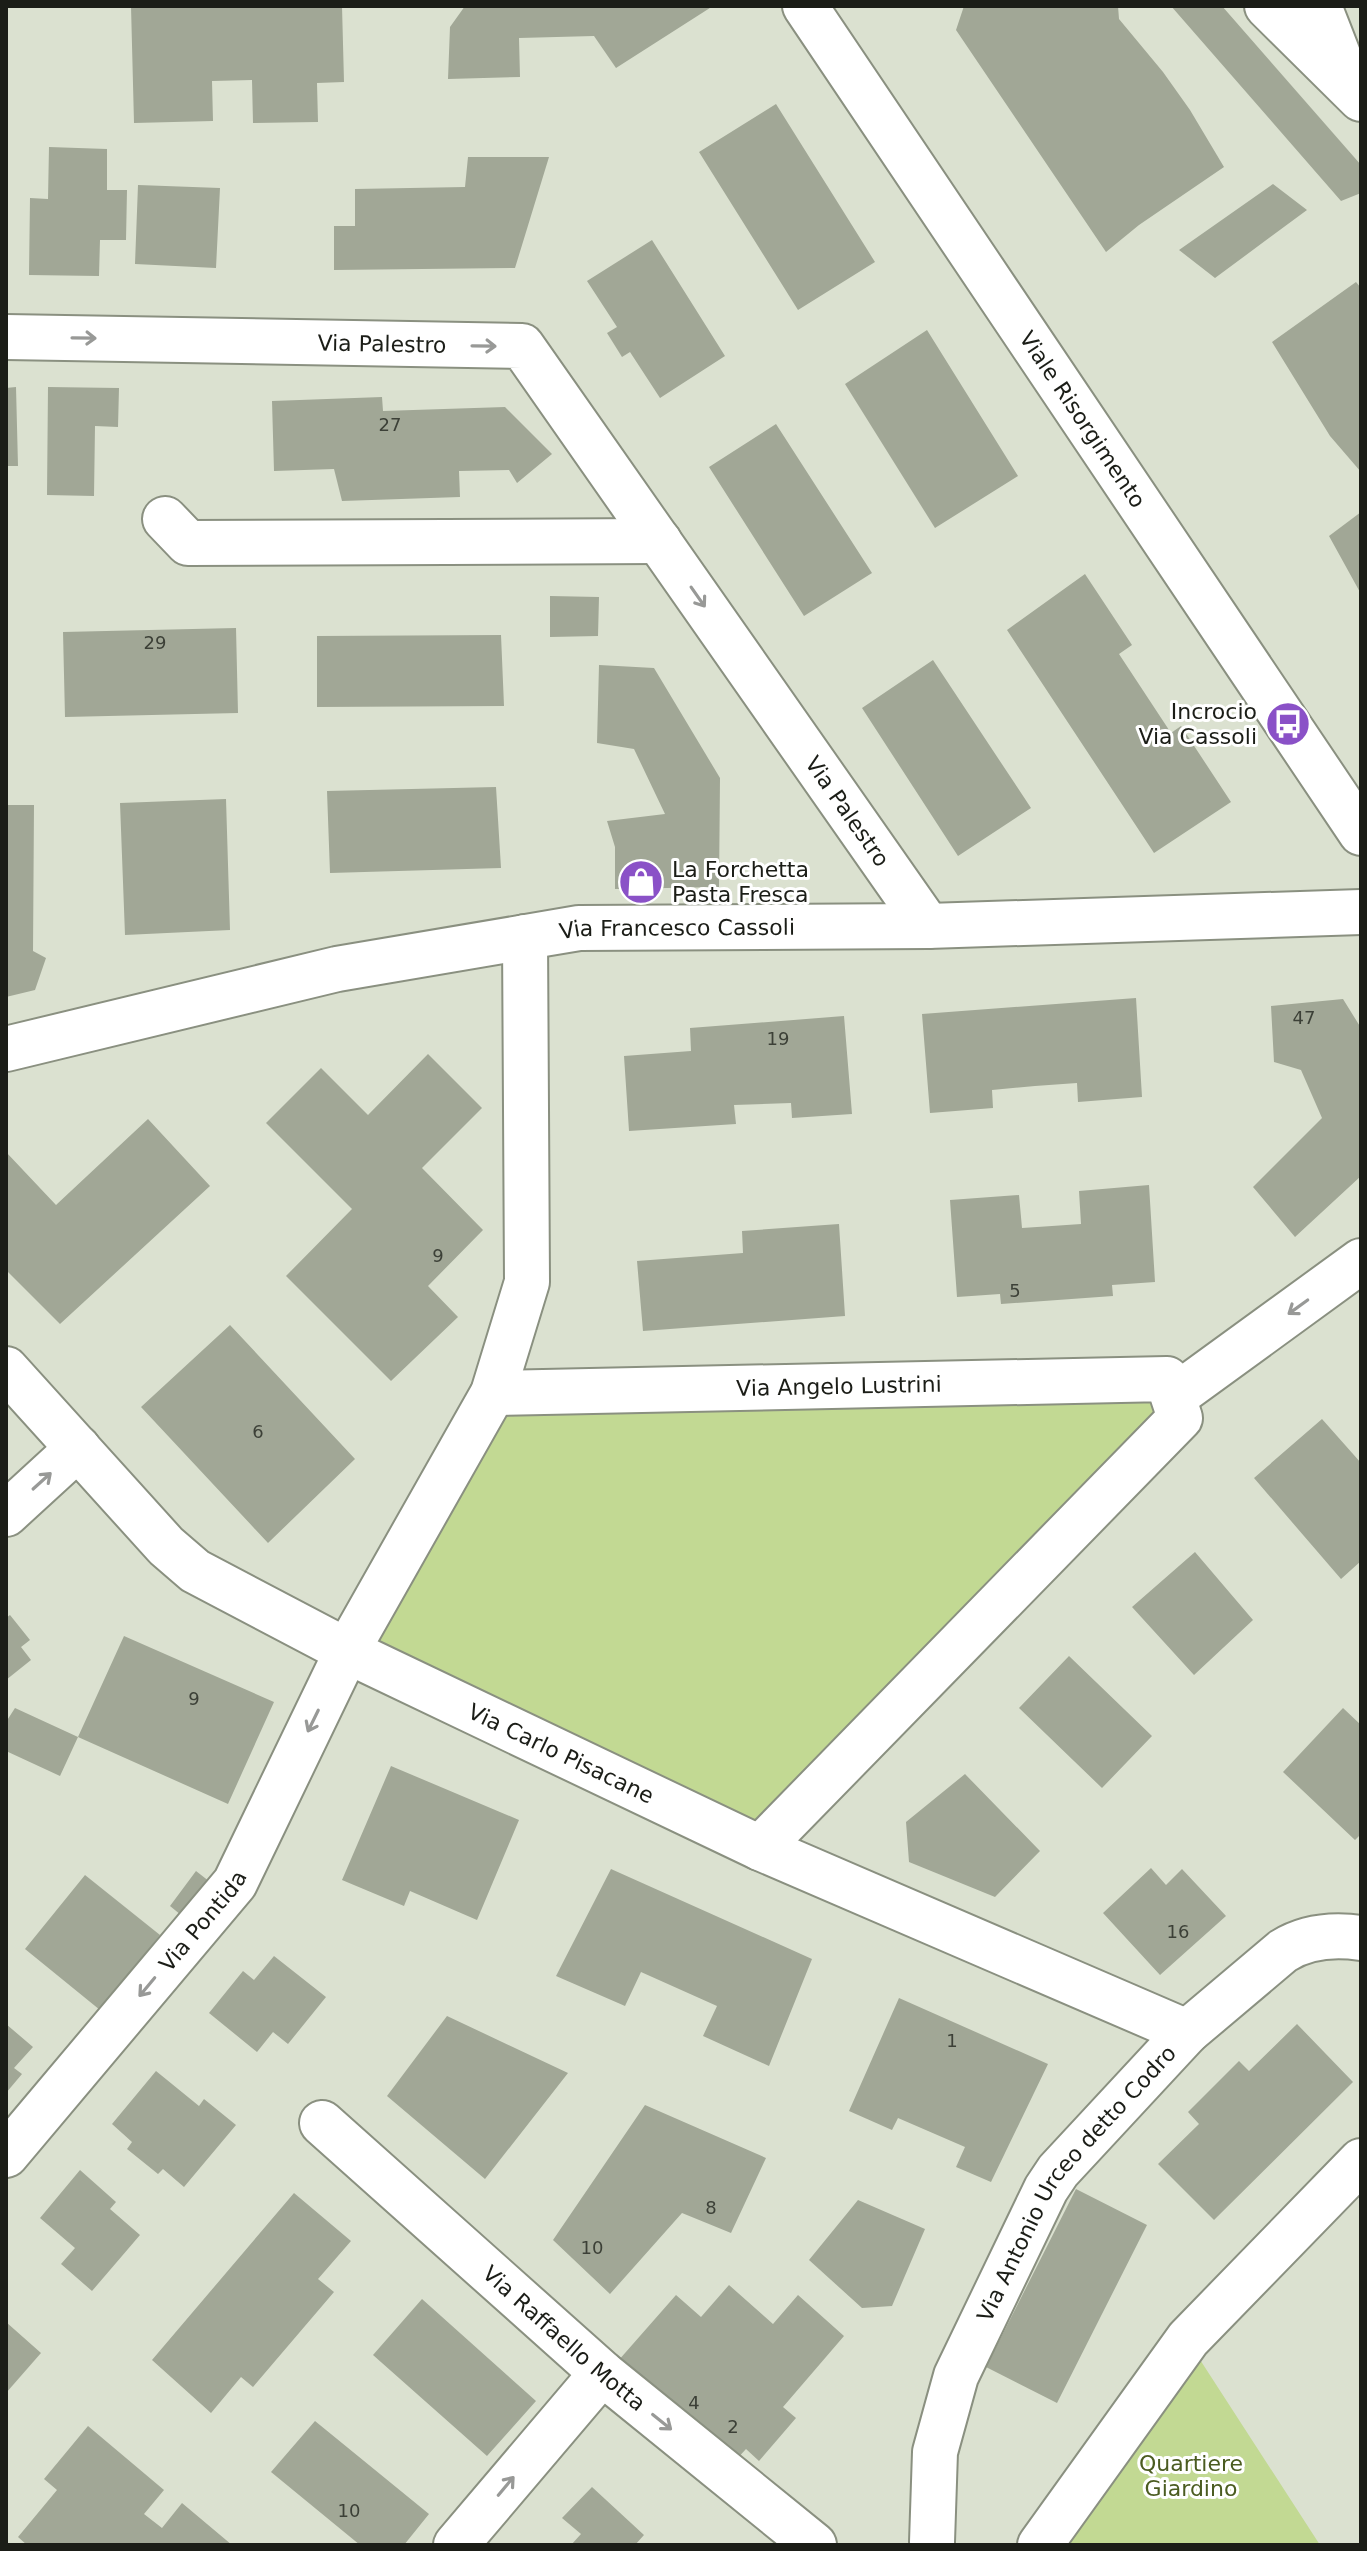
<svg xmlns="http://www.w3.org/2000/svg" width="1367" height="2551" font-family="'DejaVu Sans',sans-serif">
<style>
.green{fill:#c2d993}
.building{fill:#a1a796}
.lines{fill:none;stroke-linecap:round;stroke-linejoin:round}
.minor-casing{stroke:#8a9080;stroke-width:48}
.minor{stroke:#fff;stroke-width:44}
.oneway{stroke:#989997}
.labels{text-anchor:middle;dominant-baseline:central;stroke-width:6;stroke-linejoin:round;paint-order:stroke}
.number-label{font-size:18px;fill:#3c4037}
.street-label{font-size:22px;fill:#1b1d17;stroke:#fff}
.poi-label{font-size:22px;fill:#1b1d17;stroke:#fff;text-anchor:end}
.park-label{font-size:22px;fill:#4b5c21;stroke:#fff}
</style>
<rect width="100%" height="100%" fill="#dbe1d0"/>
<!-- green -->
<path class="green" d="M1167,1379L1180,1418L760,1848L347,1651L493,1393Z
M1195,2352L1320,2545H1057Z"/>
<!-- building -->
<path class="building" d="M131,6H342L344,82L317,83L318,122L253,123L252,80L212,81L213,121L134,123Z
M465,6H713L616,68L594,36L519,38L520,77L448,79L450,27Z
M964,6H1118L1119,19L1163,72L1190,110L1224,167L1139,225L1106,252L956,30Z
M1171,6H1222L1361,165V193L1341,201Z
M776,104L875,262L798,310L699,152Z
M49,147L107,149V190H127L126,240H100L99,276L29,275L30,198L48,199Z
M468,157H549L515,268L334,270V226H355V189L465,187Z
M1273,184L1307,210L1215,278L1179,250Z
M138,185L220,188L216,268L135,264Z
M652,240L725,356L660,398L630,352L622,357L607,333L617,327L587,281Z
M1356,282L1361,288V472L1330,436L1272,342Z
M927,330L1018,476L935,528L845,384Z
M16,387L18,466H6V388Z
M48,387L119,388L118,427L95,426L94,496L47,495Z
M382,397L383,411L505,407L552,454L517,483L509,470L459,471L460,497L342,501L334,469L274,471L272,401Z
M776,424L872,573L804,616L709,467Z
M1361,512V594L1329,536Z
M1085,574L1132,645L1119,654L1171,733L1181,726L1231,802L1154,853L1007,630Z
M550,596L599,597L598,636L550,637Z
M236,628L238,713L65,717L63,632Z
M501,635L504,706L317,707V636Z
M933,660L1031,808L958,856L862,708Z
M599,665L654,668L720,778L719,887L615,889V847L607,821L665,814L634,749L597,743Z
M496,787L501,868L330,873L327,791Z
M226,799L230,930L125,935L120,803Z
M6,805H34L33,951L46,958L35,990L6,997Z
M1136,998L1142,1097L1078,1102L1077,1083L1035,1086L992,1090L993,1108L930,1113L922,1014Z
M1343,999L1361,1028V1176L1295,1237L1253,1187L1322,1118L1301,1070L1274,1062L1271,1006Z
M844,1016L852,1114L792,1118L791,1103L734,1105L736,1124L629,1131L624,1056L691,1051L690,1028Z
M428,1054L482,1108L422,1168L483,1230L428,1286L458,1317L391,1381L286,1276L352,1209L266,1123L321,1068L368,1115Z
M148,1119L210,1186L60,1324L6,1270V1152L56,1205Z
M1149,1185L1155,1282L1112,1285L1113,1296L1001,1304L1000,1294L957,1297L950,1200L1019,1195L1022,1228L1052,1226L1081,1224L1079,1191Z
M839,1224L845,1316L643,1331L637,1261L743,1253L742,1231Z
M230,1325L355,1459L268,1543L141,1407Z
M1322,1419L1361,1463V1561L1341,1579L1254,1478Z
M1195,1552L1253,1620L1194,1675L1132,1607Z
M10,1615L30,1640L21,1647L31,1660L6,1680V1618Z
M124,1636L274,1702L228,1804L78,1737L60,1776L6,1751V1722L15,1708L78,1737Z
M1069,1656L1152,1736L1102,1788L1019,1708Z
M1343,1708L1361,1725V1834L1355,1840L1283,1772Z
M391,1766L519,1820L477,1920L410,1891L404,1906L342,1880Z
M965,1774L1040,1851L995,1897L909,1862L906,1822Z
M1151,1868L1166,1885L1182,1869L1226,1916L1160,1975L1103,1913Z
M611,1869L812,1959L769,2066L703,2036L717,2006L641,1972L625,2006L556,1976Z
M196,1871L219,1889L192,1924L170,1906Z
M85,1875L160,1935L100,2010L25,1949Z
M274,1956L326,1997L288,2044L273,2032L257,2052L209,2013L243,1971L254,1980Z
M899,1998L1048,2064L991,2182L956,2167L965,2147L898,2118L892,2130L849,2111Z
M447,2016L568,2073L485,2179L387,2096Z
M6,2024L33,2047L14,2068L22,2074L6,2093Z
M1297,2024L1353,2082L1214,2220L1158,2164L1199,2124L1188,2112L1239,2061L1249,2071Z
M156,2071L199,2106L204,2099L236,2125L184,2187L163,2169L158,2174L127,2149L132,2142L112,2124Z
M645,2105L766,2158L731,2233L682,2213L610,2294L553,2240Z
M80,2170L116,2202L110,2209L140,2235L92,2291L61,2264L75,2248L40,2218Z
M1076,2189L1147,2225L1057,2403L986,2367Z
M294,2193L351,2241L318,2279L334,2292L253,2387L241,2377L211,2413L152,2360Z
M858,2200L925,2229L892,2306L862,2308L809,2260Z
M729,2285L773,2324L798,2295L844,2336L783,2407L796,2418L759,2461L746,2449L734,2462L618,2361L676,2295L701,2317Z
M422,2299L536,2401L487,2456L373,2355Z
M6,2322L41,2353L6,2393Z
M315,2421L429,2514L404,2545H360L271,2472Z
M88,2426L164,2490L144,2514L162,2528L182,2503L232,2545H27L18,2537L57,2490L44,2479Z
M592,2487L644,2535L635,2545H571L581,2534L562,2518Z"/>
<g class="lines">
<!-- minor casing -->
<g class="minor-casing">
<g id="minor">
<path id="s1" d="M805,6L1361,833"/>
<path d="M1267,6L1361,99"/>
<path d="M1319,6L1346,75"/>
<path id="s2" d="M6,337L522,346L928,926"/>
<path d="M165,519L188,543L659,541"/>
<path id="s3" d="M6,1049L337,969L579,928L928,926L1361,912"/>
<path id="s4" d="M6,1369L166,1546L195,1571L347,1651L760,1848L1187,2032"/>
<path id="s5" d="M493,1393L1167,1379L1180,1418L760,1848"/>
<path d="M1174,1397L1361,1261"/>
<path d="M6,1514L78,1448"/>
<path id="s6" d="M322,2123L602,2373L814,2545"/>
<path id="s7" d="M6,2155L235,1883L347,1651L493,1393L527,1282L525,937"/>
<path id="s8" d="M932,2542L935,2452L956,2376L1046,2189L1058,2171L1187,2032L1283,1951C1307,1936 1333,1934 1361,1938"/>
<path d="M456,2545L602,2373"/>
<path d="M1040,2545L1188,2339L1361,2161"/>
</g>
</g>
<!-- minor -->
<use href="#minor" class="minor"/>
</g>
<!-- one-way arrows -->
<defs><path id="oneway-shaft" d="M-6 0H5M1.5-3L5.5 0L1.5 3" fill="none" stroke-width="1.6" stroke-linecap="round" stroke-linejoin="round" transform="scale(2)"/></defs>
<g class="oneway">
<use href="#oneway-shaft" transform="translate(84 338) rotate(1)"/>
<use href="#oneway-shaft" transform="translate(484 346) rotate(1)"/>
<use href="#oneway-shaft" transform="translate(698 597) rotate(55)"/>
<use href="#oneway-shaft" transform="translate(1298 1307) rotate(144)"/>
<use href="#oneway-shaft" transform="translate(42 1481) rotate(-42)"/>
<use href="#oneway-shaft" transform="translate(313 1721) rotate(116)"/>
<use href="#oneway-shaft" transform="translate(147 1987) rotate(130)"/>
<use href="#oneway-shaft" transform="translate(662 2422) rotate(39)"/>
<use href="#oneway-shaft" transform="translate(506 2486) rotate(-50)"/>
</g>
<!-- icons -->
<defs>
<g id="bus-disc" transform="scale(2.3)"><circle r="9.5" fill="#8a51c7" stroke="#fff"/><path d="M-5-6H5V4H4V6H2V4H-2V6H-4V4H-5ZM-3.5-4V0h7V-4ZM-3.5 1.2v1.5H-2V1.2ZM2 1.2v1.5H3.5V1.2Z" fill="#fff"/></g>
<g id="shop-disc" transform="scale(2.3)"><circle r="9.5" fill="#8a51c7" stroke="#fff"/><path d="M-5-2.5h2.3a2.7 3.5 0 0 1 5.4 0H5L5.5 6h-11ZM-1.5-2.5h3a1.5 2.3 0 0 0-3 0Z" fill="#fff"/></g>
</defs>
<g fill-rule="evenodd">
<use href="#bus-disc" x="1288" y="724"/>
<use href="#shop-disc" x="641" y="882"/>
</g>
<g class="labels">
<!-- number labels -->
<g class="number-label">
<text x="390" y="424">27</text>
<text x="155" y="642">29</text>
<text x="1304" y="1017">47</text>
<text x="778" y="1038">19</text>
<text x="438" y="1255">9</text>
<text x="1015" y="1290">5</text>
<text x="258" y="1431">6</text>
<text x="194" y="1698">9</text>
<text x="1178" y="1931">16</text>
<text x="952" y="2040">1</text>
<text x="711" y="2207">8</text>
<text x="592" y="2247">10</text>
<text x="694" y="2402">4</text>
<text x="733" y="2426">2</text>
<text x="349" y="2510">10</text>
</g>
<!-- street labels -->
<g class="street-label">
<text stroke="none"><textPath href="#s2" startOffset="376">Via Palestro</textPath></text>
<text stroke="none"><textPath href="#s1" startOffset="498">Viale Risorgimento</textPath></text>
<text stroke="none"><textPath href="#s2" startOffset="1084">Via Palestro</textPath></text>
<text stroke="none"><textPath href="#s3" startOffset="684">Via Francesco Cassoli</textPath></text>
<text stroke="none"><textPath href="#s5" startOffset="346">Via Angelo Lustrini</textPath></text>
<text stroke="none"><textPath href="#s4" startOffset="686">Via Carlo Pisacane</textPath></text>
<text stroke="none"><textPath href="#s7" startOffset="306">Via Pontida</textPath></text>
<text stroke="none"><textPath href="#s8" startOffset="398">Via Antonio Urceo detto Codro</textPath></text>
<text stroke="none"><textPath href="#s6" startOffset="324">Via Raffaello Motta</textPath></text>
</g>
<!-- poi labels -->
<g class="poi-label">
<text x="1257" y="711">Incrocio<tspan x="1257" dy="25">Via Cassoli</tspan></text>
<text x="672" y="869" text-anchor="start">La Forchetta<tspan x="672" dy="25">Pasta Fresca</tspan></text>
</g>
<!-- park labels -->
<g class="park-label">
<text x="1191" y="2463">Quartiere<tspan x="1191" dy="25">Giardino</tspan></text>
</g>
</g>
<!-- border -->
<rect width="1367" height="2551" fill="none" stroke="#1b1d17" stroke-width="16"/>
</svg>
